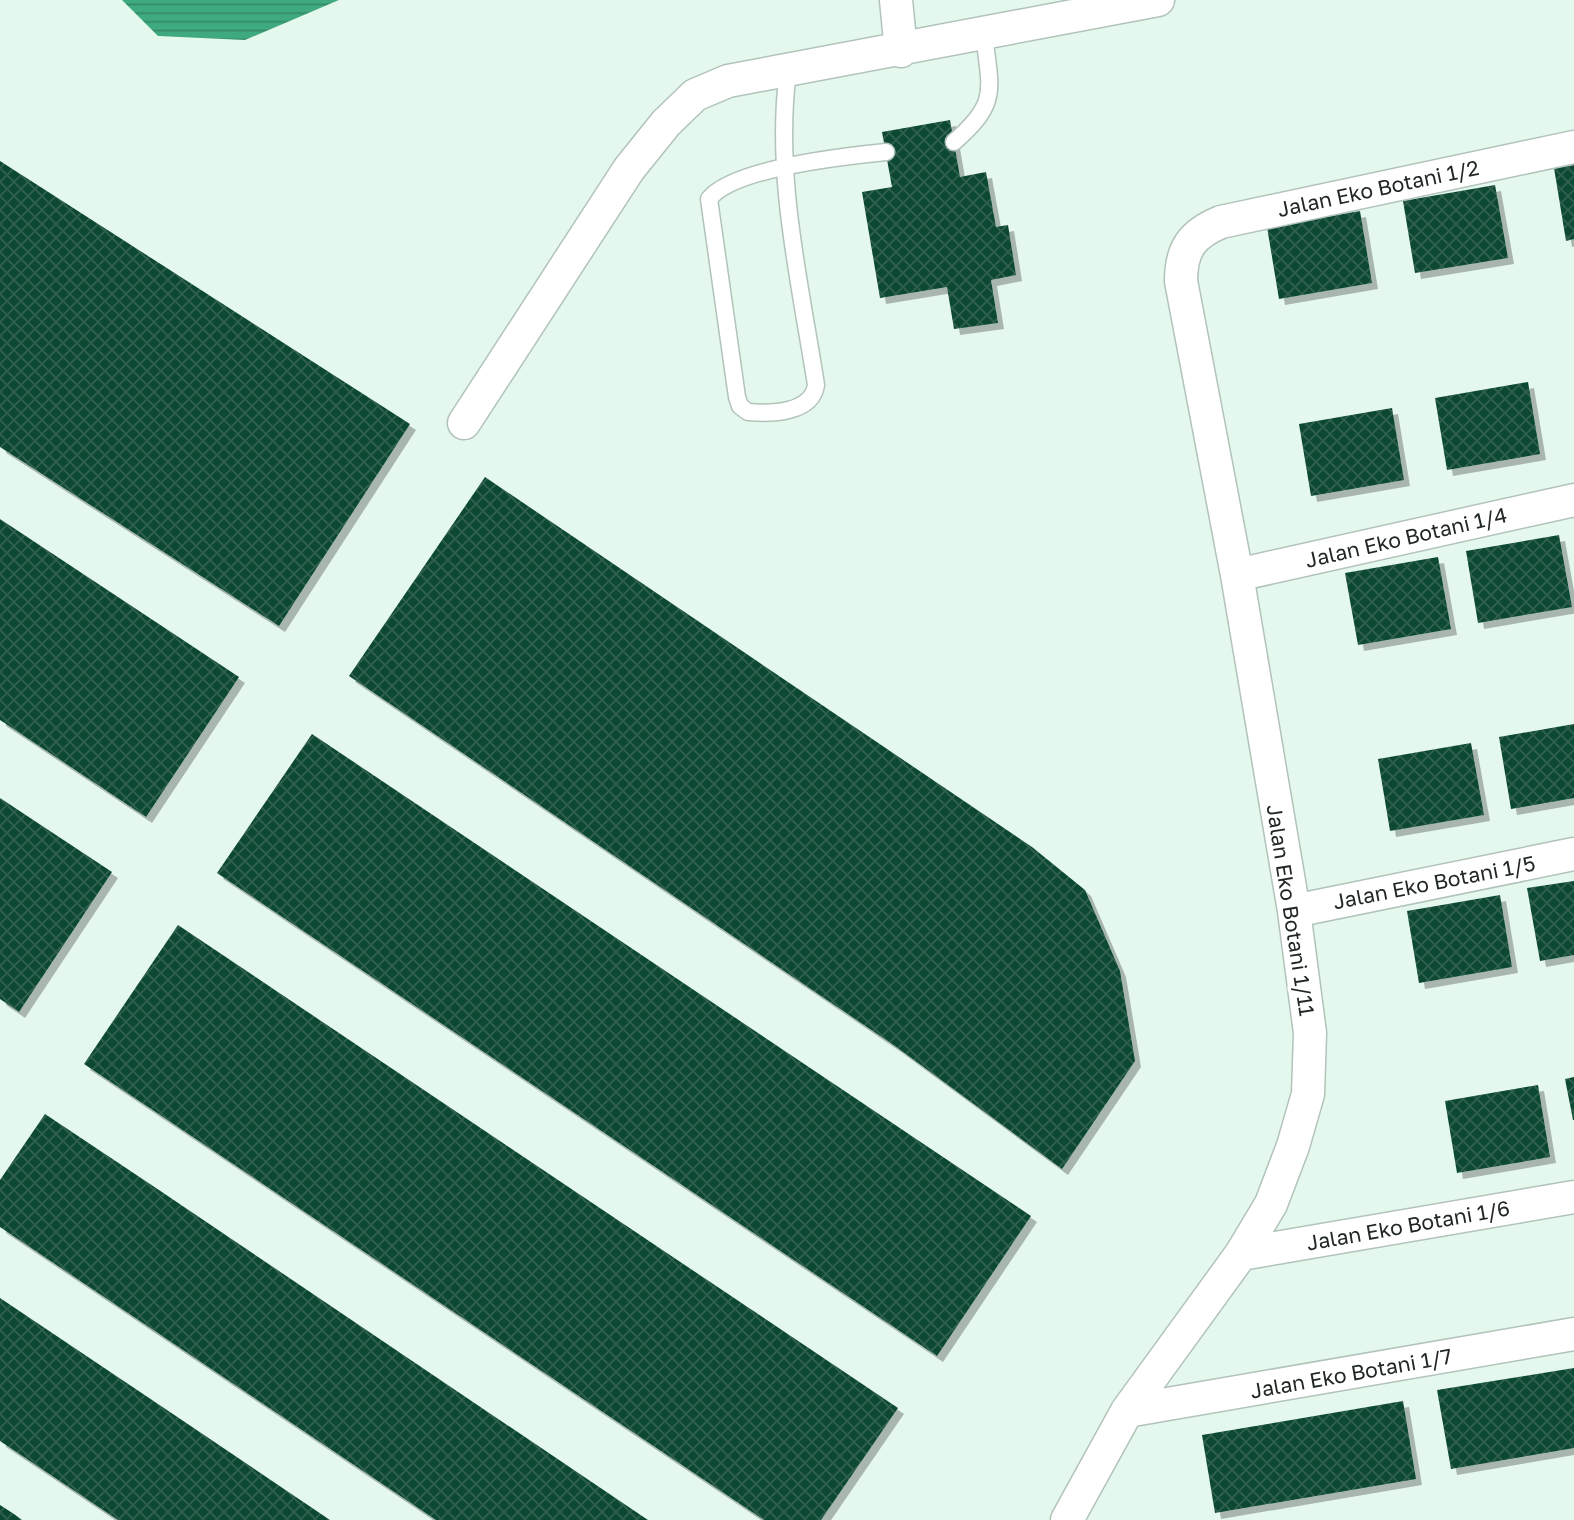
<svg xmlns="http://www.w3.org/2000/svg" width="1574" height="1520" font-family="'Golos Text',sans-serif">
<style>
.water{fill:url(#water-rules)}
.building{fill:url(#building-cross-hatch);filter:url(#shadow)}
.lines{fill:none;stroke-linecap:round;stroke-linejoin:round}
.service-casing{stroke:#b1c3ba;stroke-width:19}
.minor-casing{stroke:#b1c3ba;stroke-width:35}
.service{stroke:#fff;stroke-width:16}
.minor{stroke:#fff;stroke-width:32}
.labels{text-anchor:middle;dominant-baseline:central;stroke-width:7;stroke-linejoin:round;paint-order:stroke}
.street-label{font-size:21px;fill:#202724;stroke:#fff}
</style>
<defs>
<pattern id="water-rules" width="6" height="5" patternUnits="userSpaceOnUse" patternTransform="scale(1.75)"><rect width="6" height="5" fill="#3faa80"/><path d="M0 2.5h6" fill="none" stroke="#348a69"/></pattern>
<pattern id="building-cross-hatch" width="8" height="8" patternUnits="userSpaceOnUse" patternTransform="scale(1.75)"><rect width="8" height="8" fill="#0e4933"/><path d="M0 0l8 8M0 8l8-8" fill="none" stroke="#31604f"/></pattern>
<filter id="shadow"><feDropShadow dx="6" dy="6" stdDeviation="0" flood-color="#0004"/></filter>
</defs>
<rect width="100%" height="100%" fill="#e5f8ee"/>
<!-- water -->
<path class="water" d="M122,0H339L245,40L158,36Z"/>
<!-- building -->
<path class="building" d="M950,120L960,177L986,172L996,227L1008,225L1016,275L991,280L998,323L954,329L947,287L880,298L862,192L892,187L882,132Z
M0,161L410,424L279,626L0,447Z
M1574,165V239L1566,241L1554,168Z
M1495,185L1508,258L1415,273L1403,201Z
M1360,211L1372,283L1279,299L1267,227Z
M1528,382L1540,454L1447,470L1435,398Z
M1392,408L1404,480L1311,496L1299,424Z
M485,477L1032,847L1085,890L1120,971L1135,1061L1062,1169L895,1046L349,676Z
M0,519L239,677L146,817L0,720Z
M1559,535L1572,607L1478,623L1466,551Z
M1438,557L1451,629L1358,645L1345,573Z
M1574,724V798L1511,809L1499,737Z
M312,734L1031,1216L937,1356L217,873Z
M1471,743L1484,815L1390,831L1378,759Z
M0,798L112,872L19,1012L0,999Z
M1574,881V955L1540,961L1527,888Z
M1500,895L1512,967L1419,983L1407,911Z
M178,925L898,1408L821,1520H764L84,1064Z
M1574,1077V1120H1573L1565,1079Z
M1538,1085L1550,1157L1457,1173L1445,1101Z
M45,1114L156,1188L648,1520H436L0,1227V1180Z
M0,1298L164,1408L330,1520H118L0,1441Z
M1574,1368V1448L1451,1469L1437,1390Z
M1403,1401L1416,1479L1215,1513L1202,1435Z
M0,1505L14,1514L22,1520H0Z"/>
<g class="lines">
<!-- service casing -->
<g class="service-casing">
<path id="service" d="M788,71C774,175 800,282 816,385C812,413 772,414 748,412L740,406L737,397L709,199C733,168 846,156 886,152
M954,142C1000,102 990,90 984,34"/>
</g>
<!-- minor casing -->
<g class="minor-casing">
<path id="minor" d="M896,0L901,51
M464,423L629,169L666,123L695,95L728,81L1158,0
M1237,575L1574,500
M1294,911L1574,854
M1241,1254L1574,1197
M1127,1411L1574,1334
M1067,1520L1127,1411L1241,1254L1271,1204L1293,1146L1308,1094L1310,1033L1294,911L1237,575L1181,281C1181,249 1192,234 1221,222L1574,147"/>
</g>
<!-- service -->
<use href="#service" class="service"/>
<!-- minor -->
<use href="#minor" class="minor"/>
</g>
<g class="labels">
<!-- street labels -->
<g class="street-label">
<text transform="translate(1378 188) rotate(-12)">Jalan Eko Botani 1/2</text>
<text transform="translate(1406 537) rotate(-13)">Jalan Eko Botani 1/4</text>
<text transform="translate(1434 882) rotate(-11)">Jalan Eko Botani 1/5</text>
<text transform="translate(1291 910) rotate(81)">Jalan Eko Botani 1/11</text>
<text transform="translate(1408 1225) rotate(-10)">Jalan Eko Botani 1/6</text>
<text transform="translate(1351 1373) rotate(-10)">Jalan Eko Botani 1/7</text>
</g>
</g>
</svg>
